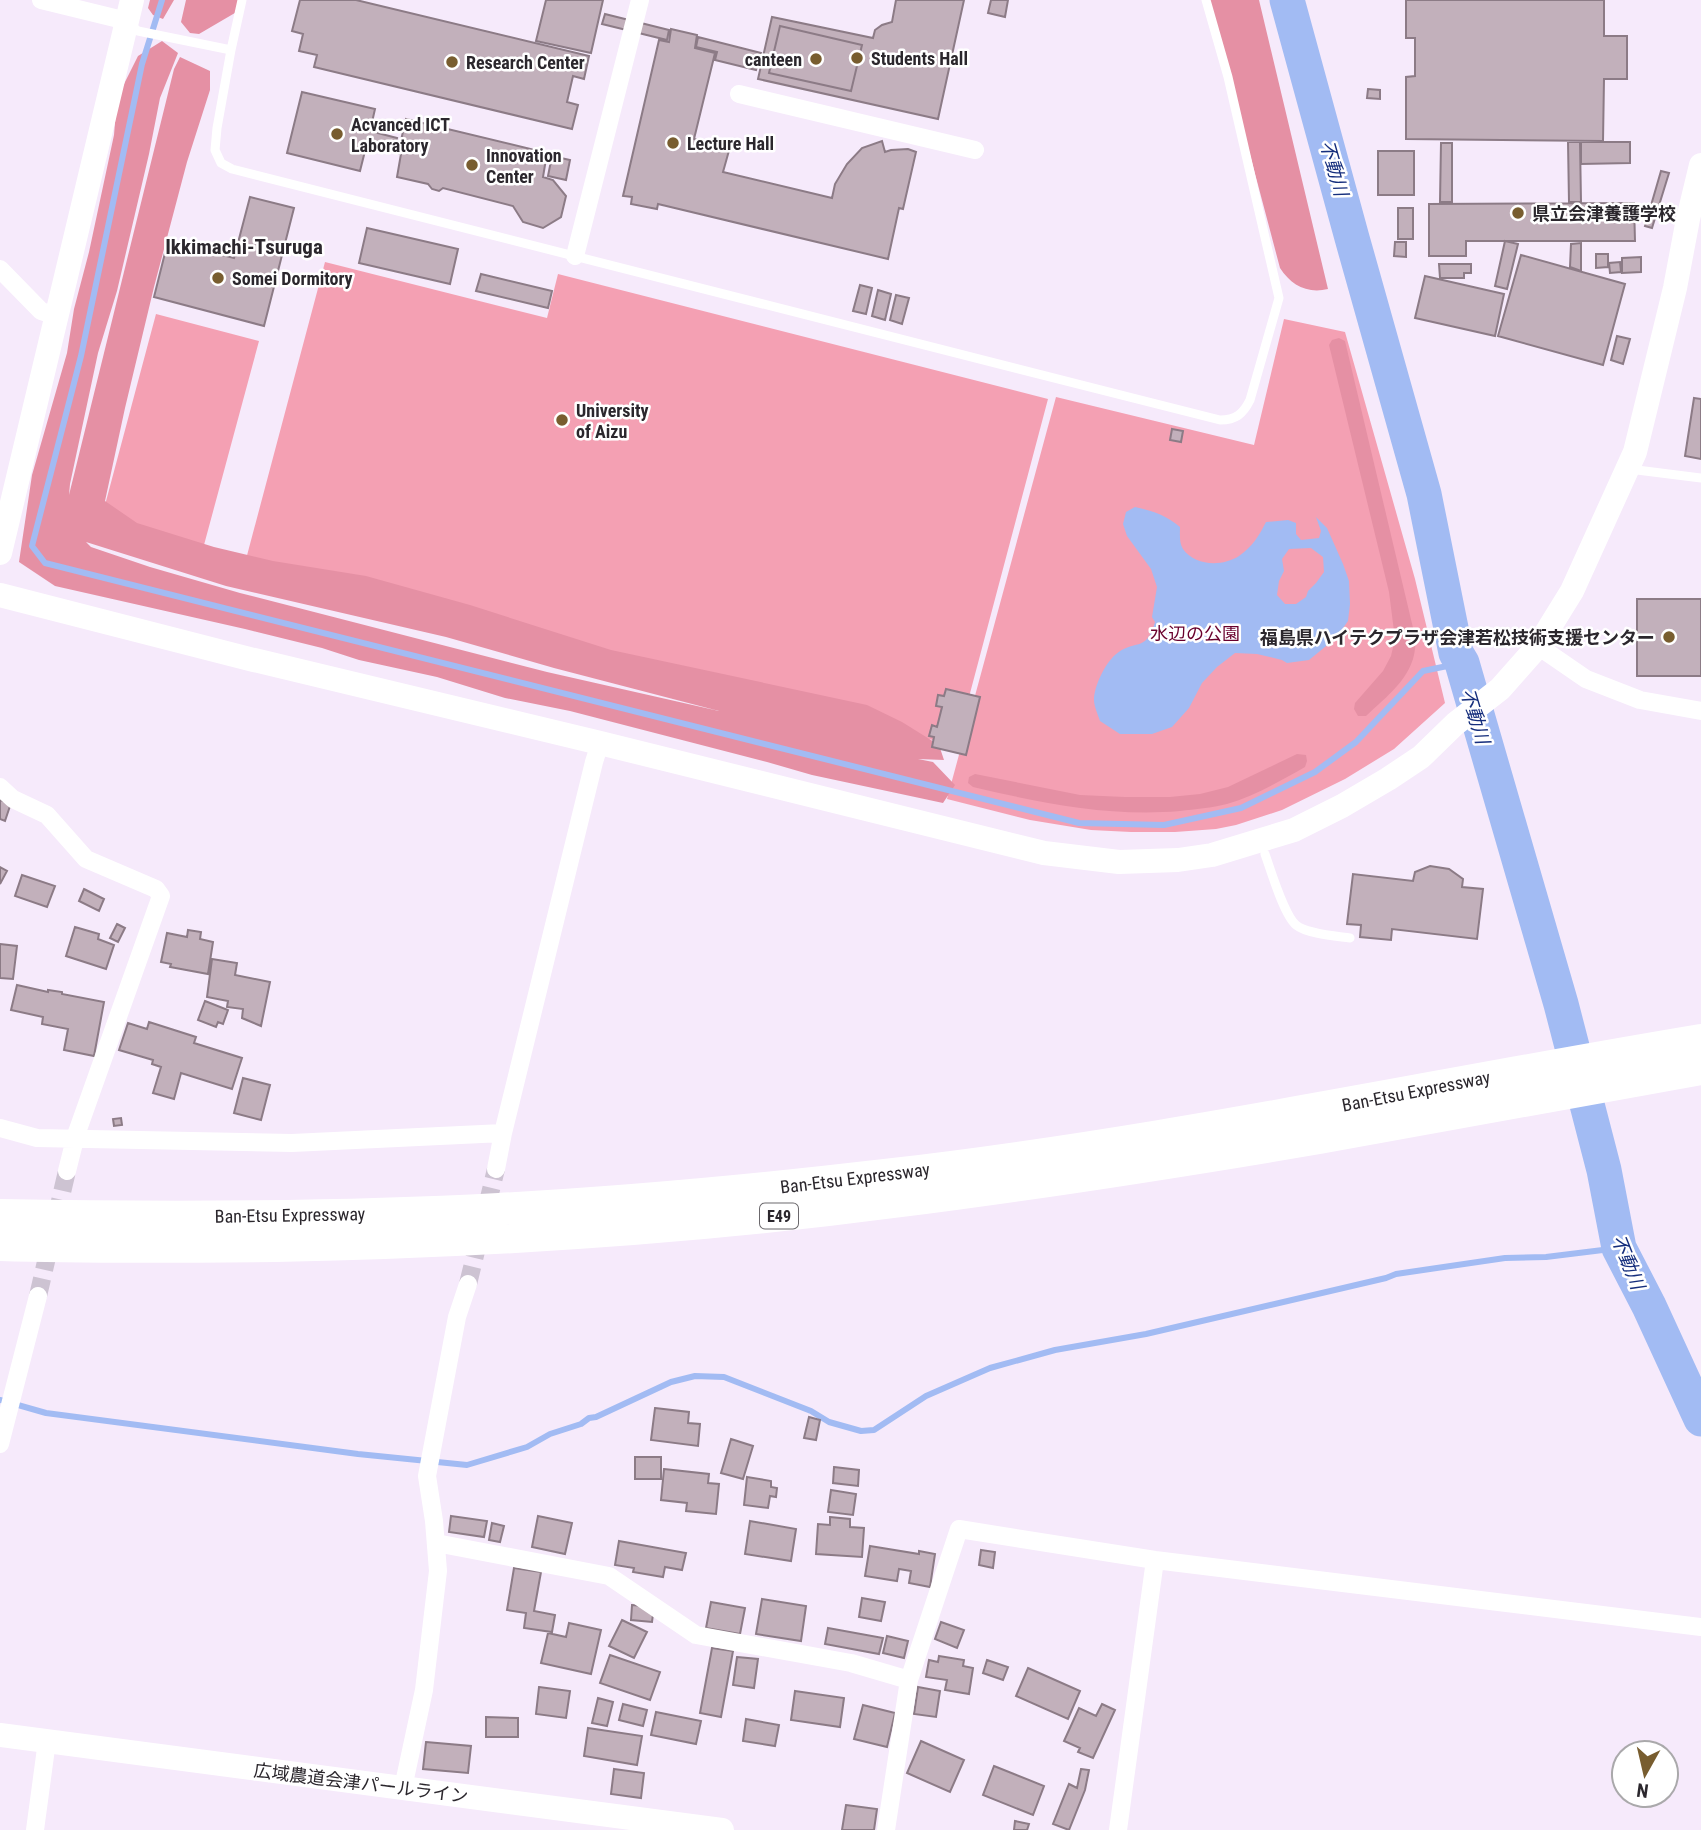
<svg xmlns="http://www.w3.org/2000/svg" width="1701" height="1830" font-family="'Roboto Condensed','Noto Sans JP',sans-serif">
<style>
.green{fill:#f4a0b3}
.forest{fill:#e590a4;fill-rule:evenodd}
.water{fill:#a2bbf3;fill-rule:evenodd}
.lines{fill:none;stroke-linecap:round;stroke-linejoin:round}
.stream{stroke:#a2bbf3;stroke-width:6}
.river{stroke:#a2bbf3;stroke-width:35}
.building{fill:#c2b0bb;stroke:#8c7b86;stroke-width:2}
.street-tunnel{stroke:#cdc3d2;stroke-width:18;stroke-dasharray:18 9;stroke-linecap:butt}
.lane{stroke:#fff;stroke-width:9}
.street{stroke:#fff;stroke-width:18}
.secondary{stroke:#fff;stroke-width:24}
.highway{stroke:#fff;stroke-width:32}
.poi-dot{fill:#785d2f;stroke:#fff;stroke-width:2.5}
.labels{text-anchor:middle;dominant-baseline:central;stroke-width:5;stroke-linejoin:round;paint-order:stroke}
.shield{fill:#fff;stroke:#6b686c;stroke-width:2}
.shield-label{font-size:16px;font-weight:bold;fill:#2b272d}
.poi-label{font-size:18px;font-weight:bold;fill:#2b272d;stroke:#fff;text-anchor:start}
.park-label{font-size:18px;fill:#69002d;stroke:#fff}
.street-label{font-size:18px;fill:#2b272d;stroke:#fff}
.water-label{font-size:19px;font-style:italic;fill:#162f7d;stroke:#fff}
.quarter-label{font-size:21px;font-weight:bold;fill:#2b272d;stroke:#fff}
</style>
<rect width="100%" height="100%" fill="#f6eafb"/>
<!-- green -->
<path class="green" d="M325,262L547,318L558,274L1048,399L956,746L245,563Z
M156,314L259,341L204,545L101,520Z
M1284,319L1345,332L1415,579L1445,703L1394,749L1345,779L1282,810L1236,825L1216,829L1175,832H1131L1091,830L1030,820L947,799L1056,397L1254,445Z"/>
<!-- forest -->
<path class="forest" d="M150,0H174L163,19L153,15L148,8Z
M186,0H242L240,10L199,34L190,33L181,22Z
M1209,0H1259L1328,289C1307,294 1291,285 1280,268Z
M162,41L178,53L160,98L149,154L117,291L98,353L70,484L69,495L174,69L180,57L210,71V90L187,162L154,287L125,408L105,501L137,523L214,547L273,561L366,576L470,605L611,650L867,705L902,722L939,745L944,760L918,759L933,762L955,785L943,803L812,775L767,762L570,711L505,698L437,677L359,660L322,648L245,629L55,586L19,562L32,475L67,353L74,309L89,252L114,135L117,98L138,56ZM86,542L226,586L446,637L554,668L719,711L547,672L240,593L150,567L91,547Z
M1339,338L1345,341L1414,632C1415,638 1416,644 1415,649C1412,678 1386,697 1366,716H1358L1354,709L1355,703L1383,671L1391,656L1395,639L1389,592L1329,345L1332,340Z
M1297,754L1306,755L1307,761L1305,767C1280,781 1255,796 1227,804C1212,808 1195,809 1180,811C1109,817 1041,803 973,787L968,783L969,777L975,774L1080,795L1125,797H1170L1200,794L1228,787Z"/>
<!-- water -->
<path class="water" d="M1135,507C1153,511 1166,515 1180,527C1180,534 1179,543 1183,549C1195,566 1222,567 1239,556C1252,547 1259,536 1266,522L1288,520L1296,523V534L1301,540L1319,538L1321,531L1316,517L1327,528L1343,564L1349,581L1350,604L1348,621L1336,638L1309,660L1287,663L1282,660L1257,654L1235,653L1217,667L1202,683L1189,708L1172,727L1152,734H1120L1100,721C1098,715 1094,706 1094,700C1094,686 1105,664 1115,655C1134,638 1146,654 1155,622L1152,617L1157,587L1151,569L1127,536L1123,524L1126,512ZM1311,548L1323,557L1324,572L1316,583L1308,591L1306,597L1296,604H1285L1277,595L1279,581L1284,571L1282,559L1289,549Z"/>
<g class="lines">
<!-- stream -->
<path class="stream" d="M162,0L142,64L81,356L32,546L45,563L1079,823L1164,825L1241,808L1315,772L1356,742L1423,671L1462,663
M0,1400L46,1413L358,1454L467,1465L527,1447L550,1434L581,1424L589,1418L596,1417L671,1382L695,1376L724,1377L811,1411L829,1422L861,1431L874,1430L926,1396L990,1368L1055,1350L1146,1334L1386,1278L1396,1274L1505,1258L1546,1257L1619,1248"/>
<!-- river -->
<path class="river" d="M1287,0L1352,238L1424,494L1456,653L1462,663L1561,1004L1604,1170L1619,1248L1649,1306L1701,1419"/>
</g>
<!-- building -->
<path class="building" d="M300,0H356L589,56L584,79L573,76L567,102L578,105L572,129L314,67L317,55L299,51L303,34L292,31Z
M546,0H603L591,53L536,41Z
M896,0H964L938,119L758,79L772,17L873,38L875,30L882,25L892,22Z
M991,0H1008L1005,17L988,13Z
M1406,0H1604V36H1627V79H1604L1603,141L1406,139V77L1415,76V38H1406Z
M605,14L669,30L667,40L602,24Z
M780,26L862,45L851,91L769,73Z
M671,29L697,35L695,48L715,53L694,139L730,147L723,172L832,198L835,184L847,164L862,148L882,141L885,152L891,150L908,149L916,152L903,209L899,208L888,259L658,204L657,209L631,204L632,197L623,196L659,40L669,42Z
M698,37L761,53L756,70L715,60L717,52L696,47Z
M1368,89L1380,90V99L1367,98Z
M302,92L375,109L370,131L397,138L394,149L367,143L360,171L287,153Z
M406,119L547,153L543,177L553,180L566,196L561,217L543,228L523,222L513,206L443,188L439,191L432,189L428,184L397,177L401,154L398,153Z
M1568,142H1580L1581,202H1569Z
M1581,142H1630V163L1581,164Z
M1441,143H1452V202H1440Z
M1378,151H1414V195H1378Z
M552,156L570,160L566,180L548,176Z
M1661,171L1669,173L1652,228L1645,226Z
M250,197L294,208L264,326L154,297L168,241L234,258Z
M1634,203L1635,241H1466V256H1429V204Z
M1398,208H1413V239H1398Z
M367,228L458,249L450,284L359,263Z
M1505,241L1518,244L1507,289L1495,286Z
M1395,242H1406V257L1394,256Z
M1581,243V271L1570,267L1571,244Z
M1596,254H1608V267L1596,268Z
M1521,255L1625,284L1603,365L1498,336Z
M1641,257V272L1622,273V258Z
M1620,262L1621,272L1610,273L1609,263Z
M1439,264H1471V273H1464V278H1440Z
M481,274L552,291L548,308L476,291Z
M1425,276L1504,294L1495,336L1415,318Z
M860,285L872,288L866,314L853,311Z
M878,290L891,294L885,320L872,316Z
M896,295L909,298L902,324L890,320Z
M1617,336L1630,339L1623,364L1611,360Z
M1694,398L1701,399V459L1685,456Z
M1172,429L1183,431L1181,442L1170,440Z
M1637,599H1701V676H1637Z
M946,689L980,697L966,755L932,747L934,737L929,736L932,725L937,727L942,707L936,706L938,695L944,696Z
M0,800L11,803L5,821L0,819Z
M1430,866L1449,869L1463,879L1462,887L1483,889L1477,939L1392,929L1391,940L1360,937L1361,925L1347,924L1353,874L1413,881L1415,872Z
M0,867L7,871L0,884Z
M22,875L55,886L47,907L15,896Z
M84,889L104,899L99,911L79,901Z
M117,924L125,928L118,942L110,938Z
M75,927L99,934L98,939L114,945L106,969L66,956Z
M188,930L201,932L200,939L213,942L208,974L170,967L171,964L161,962L167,933L187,937Z
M0,944L17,946L13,979L0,978Z
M212,959L237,963L235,975L270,982L261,1026L242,1018L243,1009L227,1007L228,1001L207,997Z
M17,985L48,992V990L62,992V994L104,1002L94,1056L64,1050L68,1029L42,1024L43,1017L11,1010Z
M205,1001L228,1010L223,1024L218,1022L216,1027L198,1020Z
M149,1022L196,1037L194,1043L242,1058L232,1089L181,1073L174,1099L153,1093L161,1067L152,1064L153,1060L119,1050L128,1023L147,1029Z
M243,1078L270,1085L261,1120L234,1113Z
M121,1118L122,1125L114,1126L113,1119Z
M655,1408L689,1412L688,1423L700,1424L698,1446L651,1440Z
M809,1417L820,1420L816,1440L804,1438Z
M731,1439L753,1446L743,1479L721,1473Z
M635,1457H661V1479H635Z
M834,1467L859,1470L858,1486L833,1483Z
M664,1469L709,1474L708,1483L719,1484L716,1514L686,1511L687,1503L661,1500Z
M747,1477L771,1481V1487L777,1488L776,1497L770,1496L768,1508L744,1505Z
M831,1490L856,1494L853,1515L828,1512Z
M451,1516L487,1521L484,1537L449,1532Z
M538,1516L572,1523L565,1554L532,1547Z
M830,1517L850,1519V1527L864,1528L862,1557L816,1554L818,1524L830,1525Z
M750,1521L796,1529L791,1561L745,1554Z
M492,1523L504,1526L500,1542L489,1540Z
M619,1541L686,1553L682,1570L665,1567L663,1577L633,1572L634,1568L615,1565Z
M870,1546L919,1554V1551L935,1554L930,1587L909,1583L911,1571L899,1569L897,1581L865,1576Z
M981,1550L995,1552L993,1568L979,1565Z
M514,1568L541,1572L534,1611L555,1615L552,1632L524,1628L526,1613L507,1610Z
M862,1598L885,1602L881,1621L859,1617Z
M762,1599L806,1606L801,1641L756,1634Z
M711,1602L745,1608L740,1634L706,1628Z
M632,1605L654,1607L652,1622L631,1620Z
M622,1620L647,1632L634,1658L609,1646Z
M941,1622L964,1630L957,1648L935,1639Z
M569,1623L601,1630L591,1674L541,1663L548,1633L566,1637Z
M828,1628L883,1638L879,1654L825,1644Z
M887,1636L908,1641L904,1658L883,1653Z
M712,1648L733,1651L721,1717L700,1713Z
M610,1655L660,1672L650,1700L600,1683Z
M939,1656L964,1660L963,1666L973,1668L969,1694L945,1690L947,1680L926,1677L929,1660L938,1662Z
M737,1657L758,1659L754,1688L733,1685Z
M987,1660L1008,1667L1003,1680L983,1673Z
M1028,1668L1080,1691L1068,1719L1016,1696Z
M539,1687L570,1691L566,1718L536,1714Z
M918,1687L940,1691L936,1717L914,1714Z
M795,1691L844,1698L840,1727L791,1720Z
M598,1698L613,1702L607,1726L592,1723Z
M623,1704L647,1710L643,1726L619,1720Z
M1102,1704L1115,1710L1093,1758L1078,1752L1080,1748L1064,1741L1079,1708L1096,1716Z
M863,1705L895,1713L887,1747L854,1739Z
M656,1712L701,1721L696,1744L651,1735Z
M486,1717L518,1718V1737H486Z
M746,1719L779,1725L775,1746L743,1741Z
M588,1728L642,1736L637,1765L584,1756Z
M921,1741L964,1760L950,1792L907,1773Z
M426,1742L471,1746L468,1773L423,1769Z
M994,1766L1044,1786L1033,1815L983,1795Z
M614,1769L644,1773L641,1798L611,1794Z
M1081,1769L1089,1770L1085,1790L1069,1830L1053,1824L1069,1784L1077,1788Z
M846,1805L877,1809L874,1830H842Z
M1015,1821L1029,1824L1027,1830H1014Z"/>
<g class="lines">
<!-- street-tunnel -->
<path class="street-tunnel" d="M468,1284L496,1169
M38,1296L67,1171"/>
<!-- lane -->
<path class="lane" d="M242,0L231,50L217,128L215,150L221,163L232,169L1125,396L1220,420C1236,420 1243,414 1250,400L1279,298L1228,77L1206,0
M129,23L138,31L231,50
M1629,469L1701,478
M1265,854C1271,871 1284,915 1296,925C1307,934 1336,936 1350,938"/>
<!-- street -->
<path class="street" d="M41,0L127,21
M739,94L975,150
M575,256L640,0
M0,269L41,311L56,316
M1538,646L1586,679L1640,700L1701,711
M0,787L13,799L47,815L86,859L156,889L161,896L76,1135L67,1171
M0,1128L37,1138L292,1143L503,1133
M496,1169L503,1133L594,762L600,743
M0,1444L38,1296
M436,1543L609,1576L696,1635L851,1663L909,1680
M403,1788L424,1690L438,1571L434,1521L427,1476L457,1317L468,1284
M35,1830L47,1741
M886,1830L909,1680L959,1529L1155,1560L1701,1627
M1118,1830L1155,1560"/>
<!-- secondary -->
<path class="secondary" d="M0,553L132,0
M0,595L254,660L600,743L1044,853L1119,862L1178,860L1212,855L1294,830L1342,806L1388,779L1421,757L1455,724L1500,689L1538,646L1572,591L1635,452L1675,288L1688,219L1701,165
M0,1735L722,1830"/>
<!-- highway -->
<path class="highway" d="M0,1215C166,1218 333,1218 499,1209C628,1202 757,1190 885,1175C1159,1144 1429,1085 1701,1040
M0,1245C92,1248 184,1247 276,1246C482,1242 689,1229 894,1202C1036,1184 1178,1162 1319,1138C1447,1115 1574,1091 1701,1069"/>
</g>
<!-- markers -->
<g class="poi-dot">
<circle cx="857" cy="58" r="7"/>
<circle cx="816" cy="59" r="7"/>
<circle cx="452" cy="62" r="7"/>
<circle cx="337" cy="134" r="7"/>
<circle cx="673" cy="143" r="7"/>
<circle cx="472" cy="165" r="7"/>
<circle cx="1518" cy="213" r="7"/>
<circle cx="218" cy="278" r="7"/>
<circle cx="562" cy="420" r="7"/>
<circle cx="1669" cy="637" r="7"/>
</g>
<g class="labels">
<!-- shield labels -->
<rect class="shield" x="760" y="1203.5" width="38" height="25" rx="5"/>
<g class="shield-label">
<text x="779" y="1216">E49</text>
</g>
<!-- poi labels -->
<g class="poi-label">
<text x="871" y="58">Students Hall</text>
<text x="802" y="59" text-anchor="end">canteen</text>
<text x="466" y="62">Research Center</text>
<text x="351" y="124">Acvanced ICT<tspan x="351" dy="21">Laboratory</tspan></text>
<text x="687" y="143">Lecture Hall</text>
<text x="486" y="155">Innovation<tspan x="486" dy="21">Center</tspan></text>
<text x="1532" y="213">県立会津養護学校</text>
<text x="232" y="278">Somei Dormitory</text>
<text x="576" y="410">University<tspan x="576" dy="21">of Aizu</tspan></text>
<text x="1655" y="637" text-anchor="end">福島県ハイテクプラザ会津若松技術支援センター</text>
</g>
<!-- park labels -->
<g class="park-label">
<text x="1195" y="633">水辺の公園</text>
</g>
<!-- street labels -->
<g class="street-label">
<text transform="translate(1416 1091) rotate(-11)">Ban-Etsu Expressway</text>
<text transform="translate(855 1178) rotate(-7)">Ban-Etsu Expressway</text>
<text transform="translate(290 1215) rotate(-1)">Ban-Etsu Expressway</text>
<text transform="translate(361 1783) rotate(7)">広域農道会津パールライン</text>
</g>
<!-- water labels -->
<g class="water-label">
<text transform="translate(1334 168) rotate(74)">不動川</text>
<text transform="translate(1475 716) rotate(73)">不動川</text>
<text transform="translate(1628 1262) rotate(68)">不動川</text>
</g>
<!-- quarter labels -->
<g class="quarter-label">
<text x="244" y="247">Ikkimachi-Tsuruga</text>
</g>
</g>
<!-- north arrow -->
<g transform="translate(1645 1774) rotate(188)"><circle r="33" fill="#ffffff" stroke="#aaa9ab" stroke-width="2"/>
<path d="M0-5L12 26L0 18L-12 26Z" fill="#785d2f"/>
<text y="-10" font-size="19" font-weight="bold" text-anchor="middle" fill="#2b272d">N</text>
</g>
</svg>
